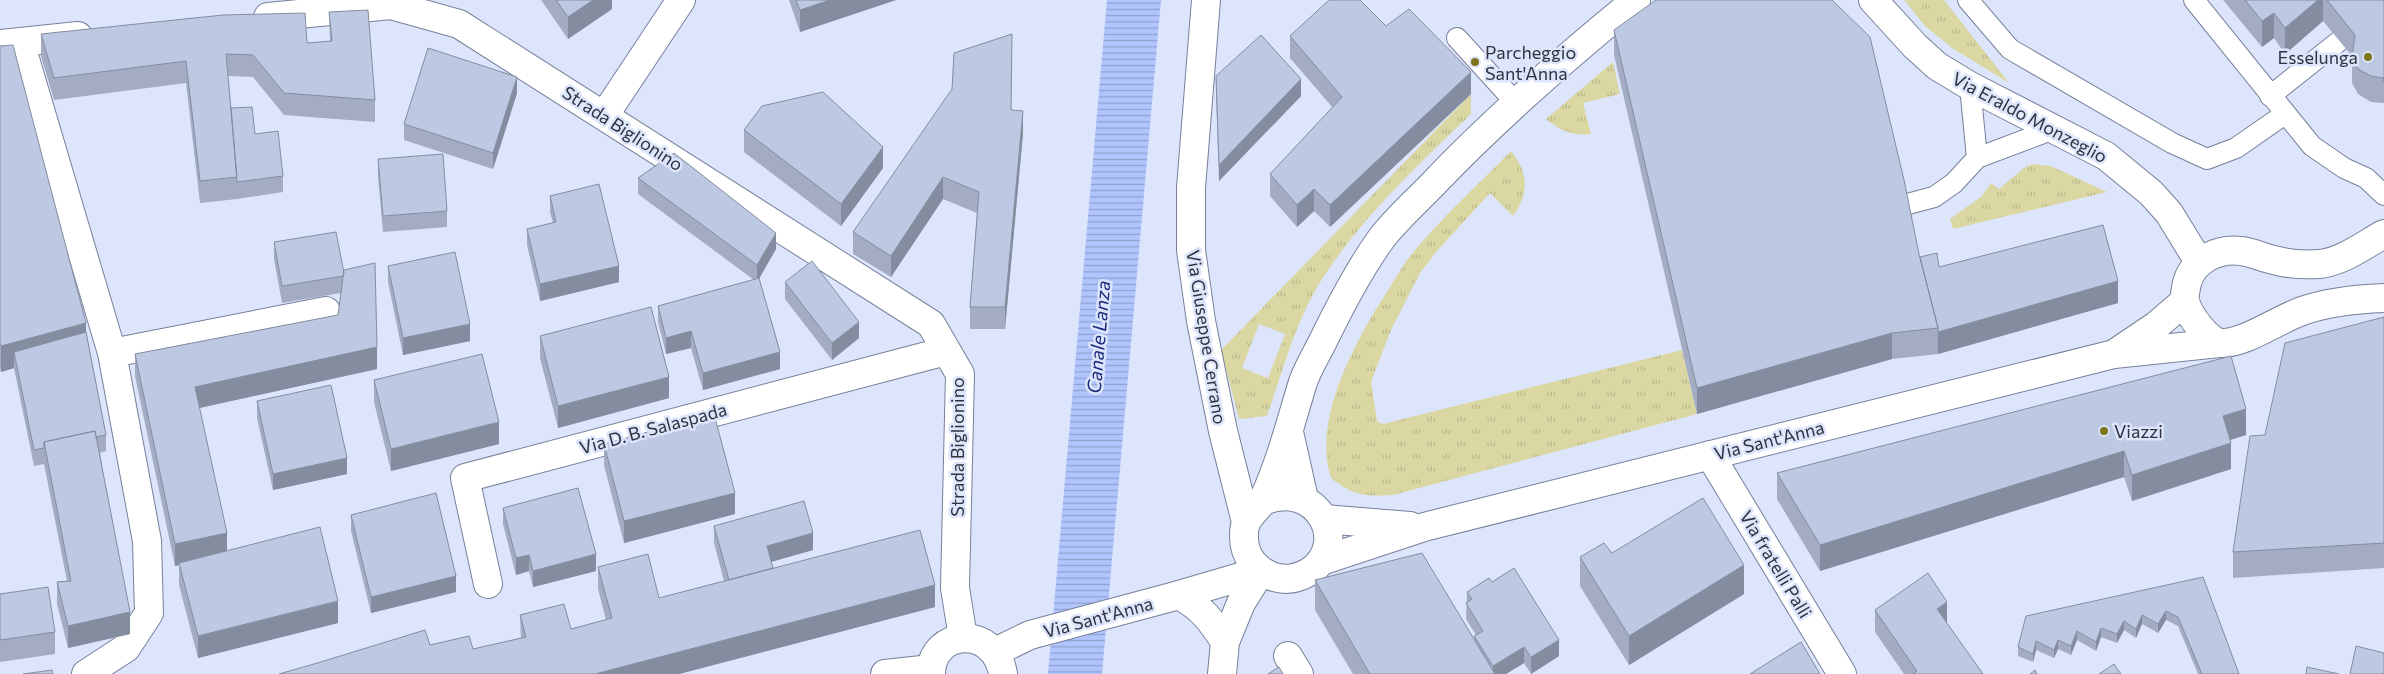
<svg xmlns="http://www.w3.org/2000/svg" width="2384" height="674" font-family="Commissioner,sans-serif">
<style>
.grass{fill:url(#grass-tufts);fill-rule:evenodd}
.water{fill:url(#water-rules)}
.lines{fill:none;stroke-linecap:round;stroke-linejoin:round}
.lane-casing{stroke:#768099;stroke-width:22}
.street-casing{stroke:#768099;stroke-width:30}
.secondary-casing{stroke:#768099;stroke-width:30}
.primary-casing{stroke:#768099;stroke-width:30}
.lane{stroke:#fff;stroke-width:20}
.street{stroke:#fff;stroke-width:28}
.secondary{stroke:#fff;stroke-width:28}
.primary{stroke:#fff;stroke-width:28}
.wall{fill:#a3acc3}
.shaded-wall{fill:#848c9f}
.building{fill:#bdc8e3;stroke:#848c9f}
.poi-dot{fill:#7d761a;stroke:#dde5fc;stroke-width:2}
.labels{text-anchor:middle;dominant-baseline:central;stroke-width:5;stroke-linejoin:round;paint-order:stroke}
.poi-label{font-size:18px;fill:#2f333d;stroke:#dde5fc;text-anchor:start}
.street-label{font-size:18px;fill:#2f333d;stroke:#dde5fc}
.water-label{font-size:19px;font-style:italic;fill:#1c2c7c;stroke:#dde5fc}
</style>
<defs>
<pattern id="grass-tufts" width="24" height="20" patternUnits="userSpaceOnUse" patternTransform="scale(1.25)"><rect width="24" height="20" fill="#dad7a2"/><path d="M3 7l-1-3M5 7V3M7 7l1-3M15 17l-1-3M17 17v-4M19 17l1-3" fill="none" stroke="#bbb98c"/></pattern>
<pattern id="water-rules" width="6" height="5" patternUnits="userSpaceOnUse" patternTransform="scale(1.25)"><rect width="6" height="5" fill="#b0c5fe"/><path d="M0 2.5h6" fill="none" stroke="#90a1cf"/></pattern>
</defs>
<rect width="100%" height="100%" fill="#dde5fc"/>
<!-- grass -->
<path class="grass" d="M1904,0H1944L2009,83L1952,48L1925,26Z
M1613,62L1620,94L1583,103L1591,134C1573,136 1560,131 1546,119Z
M1471,94V114C1416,167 1348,230 1311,298C1292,335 1281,376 1267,416L1239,419L1221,350ZM1259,324L1285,334L1268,378L1242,368Z
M1511,151C1528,172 1530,193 1513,216L1490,193L1437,251L1420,273L1391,330L1371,382L1377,421L1383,424L1682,350L1697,414L1393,495C1364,496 1355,497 1331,478C1311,418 1358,336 1390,287C1397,276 1403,264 1411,255C1441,218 1478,185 1511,151Z
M2032,164L2051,166L2107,192L1953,229L1950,219L1982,196L1991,183L1999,189L2024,168Z"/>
<!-- water -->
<path class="water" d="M1107,0H1161L1102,674H1048Z"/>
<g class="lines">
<!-- lane casing -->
<g class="lane-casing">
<path id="lane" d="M1968,0L2010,49L2172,143L2207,159L2236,148L2285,114
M2194,0L2312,146L2344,168L2366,178L2384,195
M1457,38L1515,102
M1970,86L1977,158
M2270,96L2357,27L2372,19L2384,17
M1904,205L1934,197L1954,183L1977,158L2054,129"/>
</g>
<!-- street casing -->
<g class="street-casing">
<path id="street" d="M1206,0L1191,188V250L1201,321L1223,431L1246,522
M268,17L391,5L459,24L931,324L960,374L955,588L963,638
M20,42L112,353L147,541L149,613L126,648L86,674
M0,44L78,36
M604,116L681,0
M112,353L326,311
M1710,455L1842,674
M488,584L465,478L946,351
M1179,595C1202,608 1211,620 1225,642
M1288,656L1299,674
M1222,674L1225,642L1241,603L1261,571"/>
</g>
<!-- secondary casing -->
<g class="secondary-casing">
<path id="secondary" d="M1873,0L1915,46L1937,66L1970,86L2106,156L2151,193L2169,213L2199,262
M2384,234C2364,245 2342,262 2319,264C2304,265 2288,264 2274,260C2263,258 2252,252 2241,251C2218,248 2193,260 2187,283C2186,288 2184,296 2185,301C2188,314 2208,342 2221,343C2244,344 2279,319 2302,311C2328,302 2357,299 2384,298
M2117,352L2157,325L2185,301
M1324,519L1410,526
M1321,561L1424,527L2114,354L2219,343
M885,674L931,669"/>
</g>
<!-- primary casing -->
<g class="primary-casing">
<path id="primary" d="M1289,432L1304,499
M1263,501C1317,478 1352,544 1309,572C1297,579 1284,581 1271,576C1255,569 1244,555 1244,537C1243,515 1257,513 1264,498C1281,461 1291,421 1303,382C1308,368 1316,355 1323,341C1340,306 1358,271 1381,239C1396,219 1417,201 1434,183C1497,117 1565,58 1636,0
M995,652L1030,635L1179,595L1261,571
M931,674C931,629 995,624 1003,674"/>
</g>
<!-- lane -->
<use href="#lane" class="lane"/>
<!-- street -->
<use href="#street" class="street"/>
<!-- secondary -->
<use href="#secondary" class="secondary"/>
<!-- primary -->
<use href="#primary" class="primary"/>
</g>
<!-- wall -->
<path class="wall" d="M541,0H612V9L568,39Z
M789,0H896L800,32Z
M2223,0H2384V107V103L2371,102L2358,94L2352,83V56L2323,21L2285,54L2274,38L2262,47Z
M329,12L375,100V122L284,115L253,77L228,76L231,108L255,134L283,176V192L237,199L200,203L186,83L54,100L41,56V34L307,43L330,41Z
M1386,26L1471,94L1330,227L1314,211L1297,227L1270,196V174L1333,108L1290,58V36Z
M1614,30L1920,257L1939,267L2118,303L1938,354L1892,359L1697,414L1614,55Z
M0,46L86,332L106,435V451L100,453L130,634L68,648L57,604V582L67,581L44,464L34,466L14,368L1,372L0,368Z
M1012,55L1011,110L1023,133L1005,329H970V307L977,213L943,199L891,277L853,254V232Z
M1216,76L1301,96L1219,181L1216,92Z
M517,93L493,169L404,140V124Z
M744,130L883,168L841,226L744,152Z
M378,159L447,211V227L383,232L378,176Z
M638,178L776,249L759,279L780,369L703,390L691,348L666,354L658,322V306L754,280L638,194Z
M550,196L619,282L540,301L527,245V229L553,223L550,212Z
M274,242L344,273L377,369L199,408L227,551L338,623L198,658L179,585V565L175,566L135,376V354L338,315L341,293L282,303L274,259Z
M388,266L470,341L403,355L388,282Z
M785,282L859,338L832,360L785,299Z
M2384,317V568L2233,578V552L2265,435Z
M540,336L669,398L558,428L540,358Z
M374,380L499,444L391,471L374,402Z
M257,401L347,474L273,490L257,418Z
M2246,435L2230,440L2231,469L2132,501L2124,477L1820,571L1777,499V473Z
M604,444L735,514L624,543L604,465Z
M503,508L596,571L533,587L529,571L516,575L503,524Z
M351,515L456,592L371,613L351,531Z
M714,526L813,550L771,562L773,568L935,607L679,674L430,645L473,649L521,638L520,615L571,629L606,620L598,589V567L659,598L724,581L714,543Z
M1612,553L1744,594L1629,665L1580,586V557Z
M2203,577L2239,674H2198L2178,626L2166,620L2158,633L2142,624L2136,638L2124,630L2117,643L2101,637L2096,651L2077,640L2071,655L2058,649L2054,658L2036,650L2033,662L2018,656V647Z
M1315,580L1474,640V636L1476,635L1466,619L1467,592L1492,582L1559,656L1531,674L1524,663L1506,674H1353L1315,610Z
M0,594L55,632V654L0,662Z
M1875,610L1947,624L1983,674H1904L1875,632Z"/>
<!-- shaded-wall -->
<path class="shaded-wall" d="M593,0H612V9L568,39V17Z
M830,0H896L800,32V10Z
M2318,0H2323V21L2285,54V28Z
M2274,13V38L2262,47V21Z
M1471,72V94L1330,227V205Z
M517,77V93L493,169V153Z
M1301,79V96L1219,181V165Z
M1023,111V133L1005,329V307Z
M883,147V168L841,226V204Z
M943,177V199L891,277V256Z
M1314,189V211L1297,227V205Z
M776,233V249L757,282V265Z
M619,266V282L540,301V284Z
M2118,281V303L1938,354V332Z
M859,322V338L832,360V343Z
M86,323V349L14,352V368L1,372V346Z
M470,324V341L403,355V338Z
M691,331V348L666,354V338Z
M1892,333V359L1697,414V388Z
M377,347V369L195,409V387Z
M780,352V369L703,390V373Z
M669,377V398L558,428V406Z
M2246,409V435L2223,442V416Z
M499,422V444L391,471V449Z
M2231,443V469L2132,501V475Z
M2124,451V477L1820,571V545Z
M347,458V474L273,490V474Z
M735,493V514L624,543V521Z
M227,533V555L179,563V565L175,566V544Z
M813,533V550L767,563V546Z
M596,554V571L533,587V571Z
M529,555V571L516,575V558Z
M1744,565V594L1629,665V636Z
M456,576V592L371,613V597Z
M935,585V607L679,674H595Z
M338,601V623L198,658V636Z
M1947,602V624L1937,609Z
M2166,611V620L2158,633V624Z
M130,612V634L68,648V626Z
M2142,615V624L2136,638V629Z
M2124,621V630L2117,643V634Z
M2101,628V637L2096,651V642Z
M2077,631V640L2071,655V646Z
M1559,640V656L1531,674V657Z
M2058,640V649L2054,658V650Z
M2036,641V650L2033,662V654Z
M1524,647V663L1506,674H1493V666Z"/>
<!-- building -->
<path class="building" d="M556,0H593L568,17Z
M796,0H830L800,10Z
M1329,0H1360L1386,26L1409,9L1471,72L1330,205L1314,189L1297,205L1270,174L1342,97L1290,36Z
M1656,0H1832L1870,37L1904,180L1919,254L1938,328L1892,333L1697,388L1614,30Z
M2245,0H2318L2285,28L2274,13L2262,21Z
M2327,0H2384V82V78L2371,76L2358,69L2352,58L2355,35Z
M368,10L375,100L284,93L253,55L226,54L237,177L200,181L186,61L54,78L41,34L223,15L305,13L307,43L332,41L329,12Z
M1012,34L1011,110L1023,111L1005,307H970L979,192L943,177L891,256L853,232L952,89L954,53Z
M1261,35L1301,79L1219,165L1216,76Z
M13,45L86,323L1,346L0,343V46Z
M428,48L517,77L493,153L404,124Z
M823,92L883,147L841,204L744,130L762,106Z
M252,107L255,134L278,131L283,176L237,182L231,108Z
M674,153L776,233L757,265L638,178Z
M443,154L447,211L383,216L378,159Z
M599,184L619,266L540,284L527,229L556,222L550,196Z
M2103,225L2118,281L1938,332V328L1920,257L1937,253L1939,267Z
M336,232L344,273L343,276L282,286L274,242Z
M455,252L470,324L403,338L388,266Z
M812,261L859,322L832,343L785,282Z
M375,263L377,347L195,387L227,533L175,544L135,354L338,315L344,270Z
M759,278L780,352L703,373L691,331L666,338L658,306Z
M651,307L669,377L558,406L540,336Z
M2384,317V543L2233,552L2250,436L2265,435L2285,343Z
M86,332L106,435L96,437L95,431L44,442V448L34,450L14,352Z
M482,354L499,422L391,449L374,380Z
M2231,356L2246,409L2223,416L2231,443L2132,475L2124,451L1820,545L1777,473Z
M331,385L347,458L273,474L257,401Z
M714,414L735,493L624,521L604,444Z
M95,431L130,612L68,626L57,582L71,581L44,442Z
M578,488L596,554L533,571L529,555L516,558L503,508Z
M436,493L456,576L371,597L351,515Z
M1703,498L1744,565L1629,636L1580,557L1604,543L1612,553Z
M804,501L813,533L767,546L773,568L729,580L714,526Z
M320,527L338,601L198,636L179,563Z
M920,530L935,585L595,674H279L314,664L425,630L430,645L469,636L473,649L526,637L520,615L564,604L571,629L612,618L598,567L648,554L659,598Z
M1422,553L1495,674H1370L1315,580Z
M1514,568L1559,640L1531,657L1524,647L1493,666L1474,636L1483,631L1466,603L1472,599L1467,592L1489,578L1492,582Z
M1928,573L1947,602L1937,609L1983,674H1913L1917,671L1875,610Z
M2203,577L2239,674H2202L2178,617L2166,611L2158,624L2142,615L2136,629L2124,621L2117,634L2101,628L2096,642L2077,631L2071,646L2058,640L2054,650L2036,641L2033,654L2018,647L2026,616Z
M48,587L55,632L0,640V594Z
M1801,642L1820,674H1750Z
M2356,646L2384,653V674H2350Z
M2114,664L2121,674H2099Z
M1279,667L1283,674H1268Z
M2307,667L2339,674H2306Z
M52,670L53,674H23Z
M2035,670L2037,674H2030Z"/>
<!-- markers -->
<g class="poi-dot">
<circle cx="2368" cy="57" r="5"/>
<circle cx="1475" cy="62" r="5"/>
<circle cx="2104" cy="431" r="5"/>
</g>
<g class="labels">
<!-- poi labels -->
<g class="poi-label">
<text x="1485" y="52">Parcheggio<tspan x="1485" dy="21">Sant'Anna</tspan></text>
<text x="2358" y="57" text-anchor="end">Esselunga</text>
<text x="2114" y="431">Viazzi</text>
</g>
<!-- street labels -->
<g class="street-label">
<text transform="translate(2030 117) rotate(28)">Via Eraldo Monzeglio</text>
<text transform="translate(623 128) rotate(33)">Strada Biglionino</text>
<text transform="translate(1207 337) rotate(81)">Via Giuseppe Cerrano</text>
<text transform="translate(653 428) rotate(-15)">Via D. B. Salaspada</text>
<text transform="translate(1769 440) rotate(-14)">Via Sant'Anna</text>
<text transform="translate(957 447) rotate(-90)">Strada Biglionino</text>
<text transform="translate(1776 564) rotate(59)">Via fratelli Palli</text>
<text transform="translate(1098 617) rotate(-15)">Via Sant'Anna</text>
</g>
<!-- water labels -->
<g class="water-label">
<text transform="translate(1098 337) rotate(-85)">Canale Lanza</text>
</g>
</g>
</svg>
